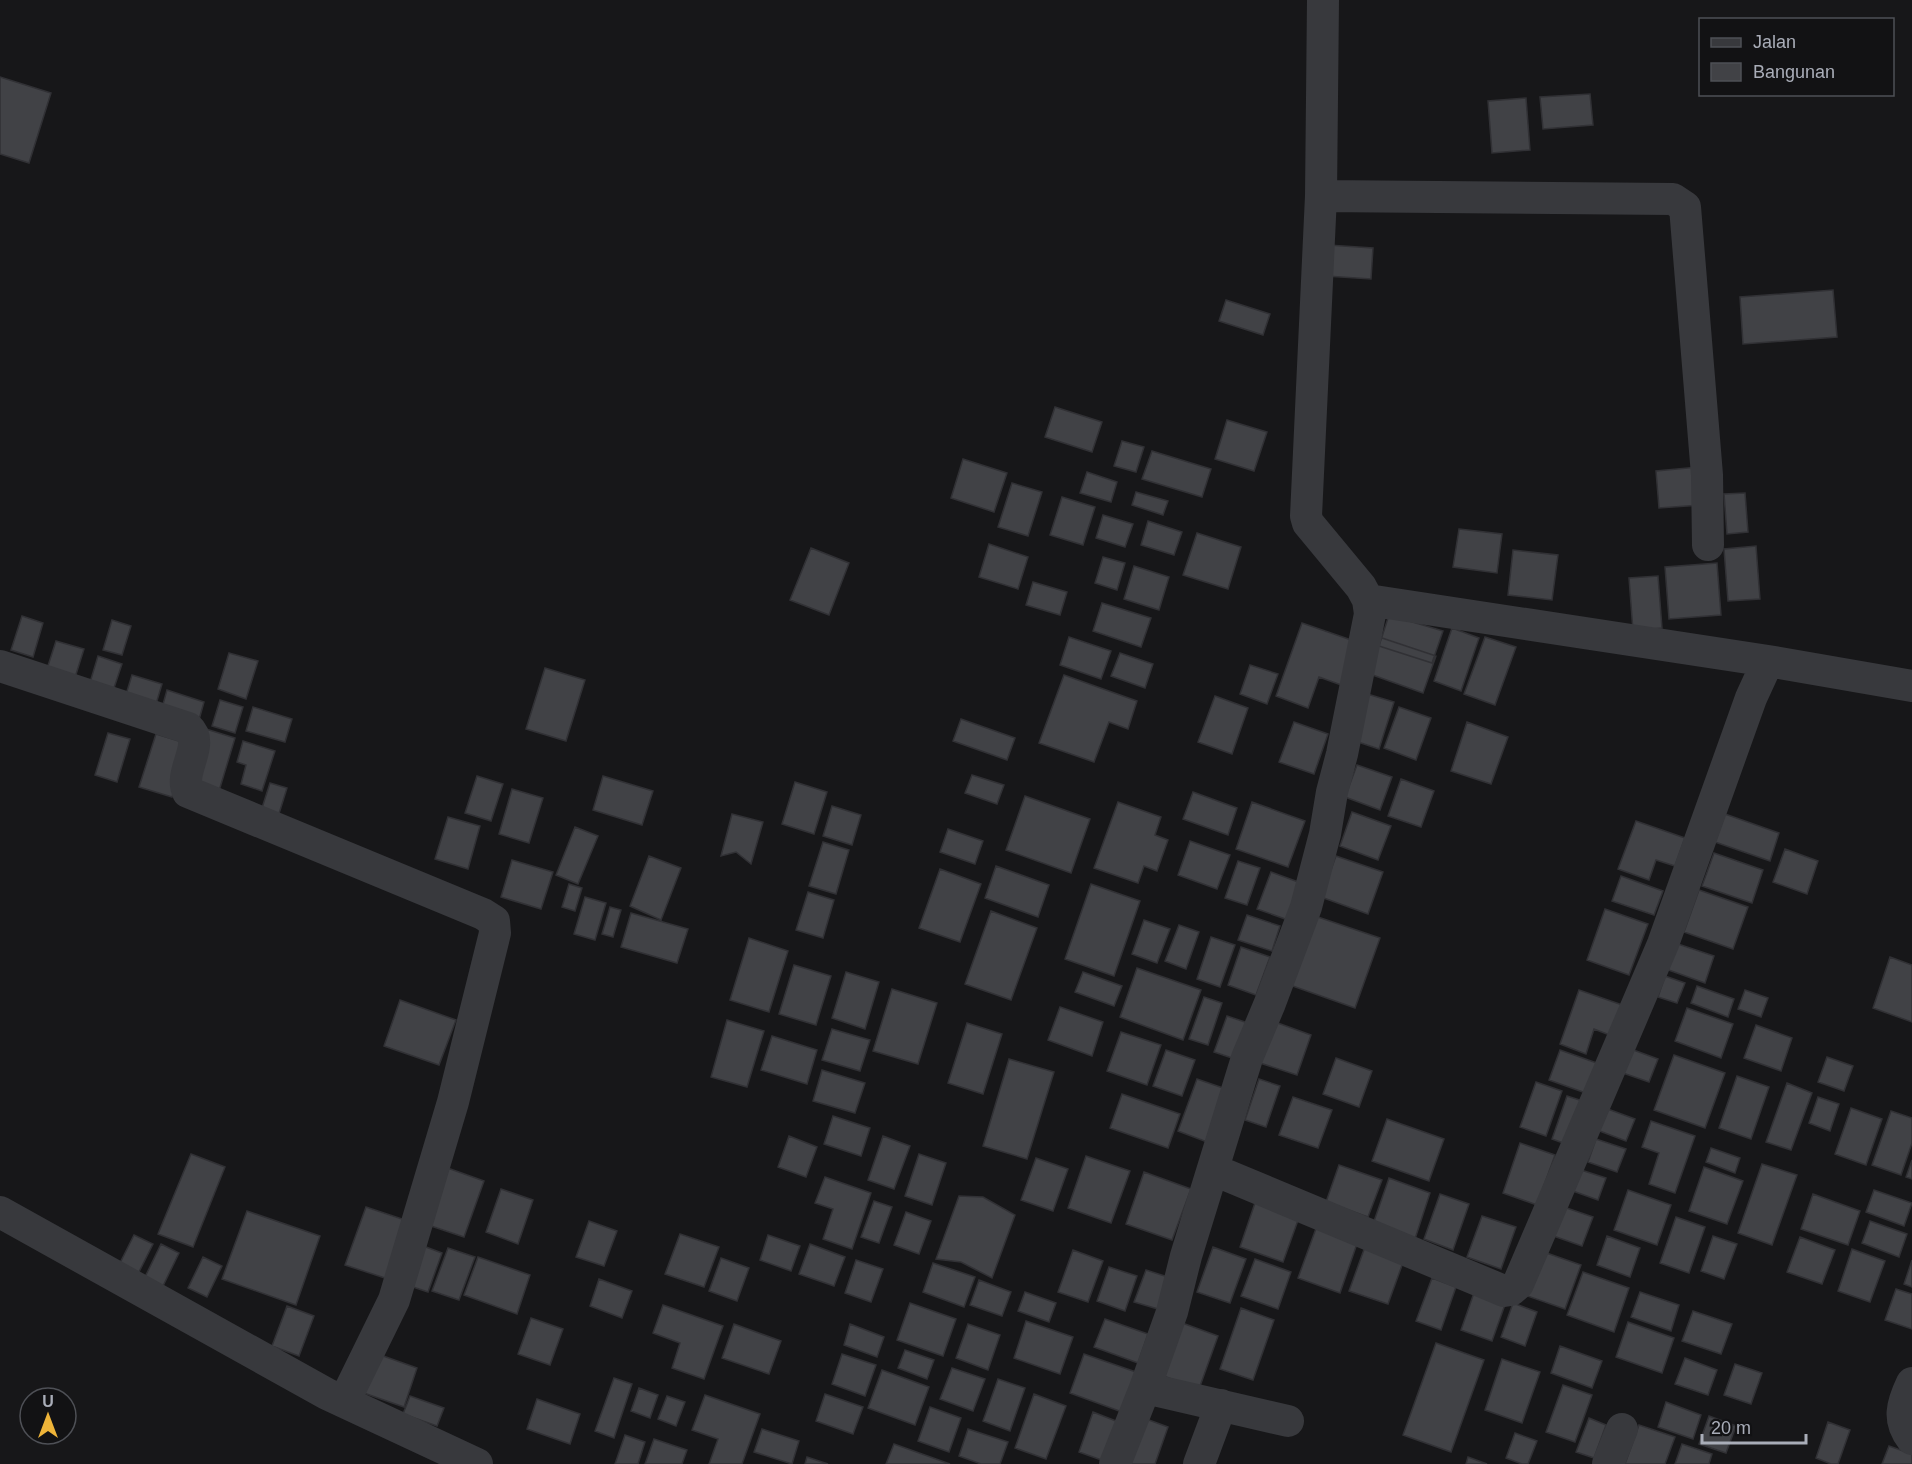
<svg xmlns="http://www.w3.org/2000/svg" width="1912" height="1464" font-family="Arial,sans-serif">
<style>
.building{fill:#414246;stroke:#313135;stroke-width:1.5}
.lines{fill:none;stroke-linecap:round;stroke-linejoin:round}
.minor{stroke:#38393d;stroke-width:32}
</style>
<rect width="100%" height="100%" fill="#171719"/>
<!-- building -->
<path class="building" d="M0,77L51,93L29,163L0,154Z
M1590,94L1593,125L1543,129L1540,97Z
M1526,98L1530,150L1492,153L1488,101Z
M1328,245L1373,248L1371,279L1326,276Z
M1833,290L1837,337L1743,344L1740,297Z
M1226,300L1270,314L1263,335L1219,321Z
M1055,407L1102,422L1092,452L1045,437Z
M1227,420L1267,432L1254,471L1215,459Z
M1122,441L1144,447L1136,472L1114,466Z
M1152,451L1211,469L1202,497L1142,479Z
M963,459L1007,473L994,512L951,498Z
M1698,467L1701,505L1659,508L1656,471Z
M1087,472L1117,482L1111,502L1080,493Z
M1012,483L1042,492L1028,536L998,527Z
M1136,492L1168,501L1163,515L1132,505Z
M1745,493L1748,532L1727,534L1724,494Z
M1062,497L1095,507L1083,545L1050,535Z
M1103,515L1133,524L1125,547L1096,538Z
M1148,521L1182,532L1174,555L1141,545Z
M1459,529L1502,534L1497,573L1453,567Z
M1197,533L1241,547L1228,589L1183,575Z
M989,544L1028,557L1018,589L979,577Z
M1756,546L1760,599L1728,601L1724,549Z
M811,548L849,563L829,615L790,600Z
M1513,550L1558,555L1552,600L1508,595Z
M1103,557L1125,563L1117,590L1095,583Z
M1717,563L1721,615L1669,619L1665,567Z
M1134,566L1169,577L1159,610L1124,599Z
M1658,576L1662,628L1633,631L1629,578Z
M1033,582L1067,592L1060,615L1026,605Z
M1102,603L1151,618L1141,647L1093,631Z
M1389,615L1443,631L1432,663L1379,646Z
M22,616L43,623L33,657L11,650Z
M112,620L131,626L122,655L103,650Z
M1302,623L1360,643L1344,686L1319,677L1308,708L1276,696Z
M1452,628L1479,638L1461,691L1434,681Z
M1069,637L1111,651L1101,679L1060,665Z
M1379,637L1436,656L1423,693L1367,673Z
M1485,637L1516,647L1495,705L1464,694Z
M56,641L84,649L73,684L45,675Z
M229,653L258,661L246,699L218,689Z
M1120,653L1153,664L1145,688L1111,676Z
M98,656L122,664L111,697L88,689Z
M1250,665L1278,674L1267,704L1240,694Z
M545,668L585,680L566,741L526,729Z
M132,675L162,684L154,711L124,701Z
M1064,675L1137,701L1128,729L1109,722L1094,762L1039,743Z
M167,690L204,702L197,727L160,715Z
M1364,693L1394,702L1379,749L1349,739Z
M1215,696L1248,708L1232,754L1198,742Z
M220,700L243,707L235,733L212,726Z
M253,707L292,719L285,742L246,731Z
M1399,707L1431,718L1416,760L1384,748Z
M961,719L1015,738L1007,760L953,741Z
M1294,722L1328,734L1314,774L1279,762Z
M1467,722L1508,737L1491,784L1451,771Z
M206,729L235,738L219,791L189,781Z
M108,733L130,739L117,782L95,775Z
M156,734L189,744L172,797L139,787Z
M243,741L275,751L262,791L241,784L246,765L237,762Z
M1357,765L1392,777L1380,810L1345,797Z
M972,775L1004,785L997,804L965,793Z
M477,776L503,784L491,821L465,813Z
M603,776L653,791L642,825L593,810Z
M1401,779L1434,791L1421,827L1388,816Z
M795,782L827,792L814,834L782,824Z
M270,783L287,788L278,817L261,811Z
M512,789L543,798L529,843L499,834Z
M1193,792L1237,808L1228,835L1183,819Z
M1025,796L1090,819L1071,873L1006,850Z
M1118,802L1161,817L1155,835L1168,840L1157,871L1144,866L1138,883L1094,868Z
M1252,802L1305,821L1288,867L1236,849Z
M832,806L861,815L852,845L823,836Z
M1352,812L1391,826L1378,860L1340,846Z
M732,814L763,822L751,864L736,852L721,856Z
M1725,814L1779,833L1770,861L1715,842Z
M448,817L480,826L468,869L435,859Z
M1636,821L1685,838L1675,866L1656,860L1649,880L1618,869Z
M575,827L598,836L578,884L556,875Z
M948,829L983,841L975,864L940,852Z
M1190,841L1230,855L1217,889L1178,875Z
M823,842L849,850L836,894L809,886Z
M1785,849L1818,861L1807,894L1773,882Z
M1714,853L1763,870L1752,903L1702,886Z
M649,856L681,868L661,920L630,906Z
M1336,856L1383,872L1368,914L1321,897Z
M512,860L553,872L541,909L501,897Z
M1238,861L1260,868L1247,905L1225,898Z
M996,866L1049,885L1038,917L985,898Z
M940,869L981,884L960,942L919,928Z
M1271,872L1301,883L1288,920L1257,909Z
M1621,876L1663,891L1654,915L1612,901Z
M569,884L582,888L575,911L562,907Z
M1091,884L1140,901L1114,976L1065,959Z
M1699,890L1748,907L1733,949L1684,932Z
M808,892L834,900L823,938L796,930Z
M585,897L606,903L595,940L574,934Z
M610,907L621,910L613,937L602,934Z
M1605,909L1648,924L1629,975L1587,960Z
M991,911L1037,928L1011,1000L965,984Z
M631,913L688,929L677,963L621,947Z
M1247,915L1280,926L1272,951L1238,940Z
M1312,915L1380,938L1355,1008L1287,984Z
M1144,920L1170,929L1157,963L1132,954Z
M1179,925L1199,932L1186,969L1165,961Z
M1211,937L1235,945L1220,987L1197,979Z
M749,938L788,951L769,1012L730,1000Z
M1672,942L1714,956L1705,983L1663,968Z
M1241,947L1270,957L1256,995L1228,985Z
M1890,957L1912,965V1022L1873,1008Z
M794,965L831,976L816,1025L779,1014Z
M1137,968L1201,990L1183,1040L1120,1017Z
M846,972L879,982L865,1029L832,1018Z
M1083,972L1122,986L1114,1006L1075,992Z
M1665,976L1685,983L1677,1003L1658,997Z
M1697,986L1734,999L1728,1017L1691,1003Z
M892,989L937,1003L918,1064L873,1051Z
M1579,990L1631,1008L1620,1039L1594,1029L1586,1054L1560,1044Z
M1745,990L1768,998L1761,1017L1738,1009Z
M1204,997L1222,1003L1208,1045L1189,1039Z
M400,1000L456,1020L439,1065L384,1046Z
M1060,1007L1103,1022L1092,1056L1048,1040Z
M1687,1008L1733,1024L1721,1058L1675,1041Z
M1227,1016L1251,1024L1238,1060L1214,1052Z
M727,1020L764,1031L747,1087L711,1077Z
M1275,1022L1311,1035L1297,1075L1260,1063Z
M967,1023L1002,1034L983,1094L948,1083Z
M1756,1025L1792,1038L1781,1071L1744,1058Z
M832,1029L870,1040L860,1071L822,1060Z
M1121,1032L1161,1045L1147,1085L1107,1071Z
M772,1036L817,1050L807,1084L761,1070Z
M1628,1048L1658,1059L1649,1082L1620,1072Z
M1166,1050L1195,1060L1182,1096L1153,1086Z
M1560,1050L1608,1067L1597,1097L1549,1080Z
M1674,1055L1725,1073L1705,1128L1654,1110Z
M1827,1057L1853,1066L1844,1091L1818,1082Z
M1336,1058L1372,1071L1359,1107L1323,1094Z
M1009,1059L1054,1072L1027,1159L983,1146Z
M822,1070L865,1083L855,1113L813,1101Z
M1737,1076L1769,1087L1751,1139L1719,1128Z
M1197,1079L1226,1089L1207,1142L1178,1131Z
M1259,1079L1280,1086L1266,1127L1245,1120Z
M1536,1082L1562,1091L1546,1136L1520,1127Z
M1787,1083L1812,1093L1791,1150L1766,1142Z
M1122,1094L1180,1114L1168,1148L1110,1128Z
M1567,1096L1589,1103L1574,1147L1552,1139Z
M1293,1097L1332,1110L1318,1148L1279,1135Z
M1818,1097L1839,1104L1830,1131L1809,1123Z
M1605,1108L1635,1119L1626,1141L1597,1130Z
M1851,1108L1882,1119L1866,1165L1835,1154Z
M1891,1111L1912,1118V1143L1901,1175L1872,1165Z
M833,1116L870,1128L861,1156L824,1144Z
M1387,1119L1444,1139L1429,1181L1372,1161Z
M1651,1121L1695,1136L1675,1193L1649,1184L1659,1153L1642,1147Z
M789,1136L817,1147L806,1177L778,1167Z
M883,1136L910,1146L894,1189L868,1180Z
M1596,1139L1626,1149L1617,1172L1588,1162Z
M1520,1143L1555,1155L1537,1205L1503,1193Z
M1711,1148L1740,1158L1735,1173L1706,1162Z
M191,1154L225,1167L193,1247L158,1234Z
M919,1154L946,1163L932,1205L905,1196Z
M1086,1156L1130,1171L1111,1223L1068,1208Z
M1036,1158L1068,1169L1053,1211L1021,1200Z
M1912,1160V1179L1906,1177Z
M1762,1164L1797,1175L1772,1245L1738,1233Z
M1339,1165L1382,1180L1368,1217L1326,1202Z
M442,1166L484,1181L464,1237L422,1223Z
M1704,1167L1743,1181L1727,1224L1689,1211Z
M1578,1169L1606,1178L1598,1200L1570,1190Z
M1144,1172L1191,1189L1172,1240L1126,1224Z
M825,1177L871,1193L852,1249L823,1239L833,1209L815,1203Z
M1389,1178L1430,1193L1414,1242L1372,1227Z
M501,1189L533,1200L518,1244L486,1232Z
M1628,1190L1671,1205L1657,1245L1614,1230Z
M1874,1190L1912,1203L1904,1226L1866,1212Z
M1440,1194L1469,1204L1453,1250L1424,1239Z
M1813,1194L1860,1211L1848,1245L1801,1229Z
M959,1196L983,1197L1015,1215L992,1278L961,1262L936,1259Z
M1257,1197L1301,1212L1283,1262L1240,1247Z
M874,1201L892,1207L879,1243L861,1237Z
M1555,1204L1593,1217L1582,1246L1545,1233Z
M366,1207L408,1221L388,1279L345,1265Z
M247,1211L320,1236L296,1305L222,1279Z
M906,1212L931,1221L919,1254L894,1245Z
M1482,1216L1516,1227L1501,1269L1467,1257Z
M1676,1217L1705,1227L1689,1273L1660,1263Z
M589,1221L617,1231L604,1266L576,1257Z
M1870,1221L1907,1234L1899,1257L1862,1243Z
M1318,1223L1359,1238L1340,1293L1298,1278Z
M680,1234L719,1247L704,1287L665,1274Z
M134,1235L153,1244L138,1274L119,1265Z
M768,1235L800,1246L791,1271L760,1260Z
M1607,1236L1640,1248L1630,1277L1597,1265Z
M1713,1236L1737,1244L1724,1279L1701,1271Z
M1800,1237L1835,1250L1822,1284L1787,1272Z
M161,1244L179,1253L163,1286L145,1277Z
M418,1244L442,1253L428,1292L404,1284Z
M810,1244L845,1257L834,1286L799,1274Z
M1366,1244L1405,1257L1388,1304L1349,1291Z
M1213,1247L1246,1259L1230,1303L1197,1292Z
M448,1248L475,1257L459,1300L432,1291Z
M1852,1249L1885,1261L1870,1302L1838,1291Z
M1073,1250L1103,1261L1088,1302L1058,1292Z
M1538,1250L1581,1265L1565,1309L1522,1294Z
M203,1257L222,1266L207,1297L188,1288Z
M478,1257L530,1275L517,1314L464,1295Z
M721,1258L749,1268L737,1301L709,1291Z
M1255,1259L1291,1272L1278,1309L1241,1296Z
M856,1260L883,1269L871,1302L845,1293Z
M1912,1260V1287L1904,1284Z
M933,1263L975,1277L964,1307L923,1292Z
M1109,1267L1137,1276L1125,1311L1097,1301Z
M1146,1270L1171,1278L1158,1309L1134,1302Z
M1583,1272L1629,1288L1614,1332L1567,1315Z
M1432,1278L1456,1287L1441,1330L1416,1321Z
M599,1279L632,1291L622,1318L590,1306Z
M979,1280L1011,1292L1002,1316L970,1305Z
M1476,1287L1507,1299L1492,1341L1461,1330Z
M1896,1289L1912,1294V1329L1885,1320Z
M1025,1292L1056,1303L1049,1322L1018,1311Z
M1640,1292L1679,1305L1671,1331L1631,1317Z
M910,1303L956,1319L943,1356L897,1340Z
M1513,1303L1537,1312L1525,1346L1501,1337Z
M663,1305L723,1326L704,1379L672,1368L680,1343L653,1333Z
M287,1306L314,1316L299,1356L272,1346Z
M1241,1308L1274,1320L1253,1380L1220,1369Z
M1693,1311L1732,1324L1721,1354L1682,1341Z
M531,1318L563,1329L550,1365L518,1354Z
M1105,1319L1148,1334L1138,1363L1094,1347Z
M1174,1320L1218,1336L1199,1389L1155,1373Z
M1026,1321L1073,1337L1060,1374L1014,1358Z
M1628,1322L1674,1338L1662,1373L1616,1357Z
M734,1324L781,1341L769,1374L722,1358Z
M850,1324L884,1337L877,1357L844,1345Z
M968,1324L1000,1335L988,1370L956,1358Z
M1436,1343L1484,1360L1451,1452L1403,1435Z
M1560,1346L1602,1361L1592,1388L1551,1373Z
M905,1350L934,1360L927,1379L898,1368Z
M372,1352L417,1368L404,1407L358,1391Z
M842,1354L876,1365L865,1396L832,1384Z
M1084,1354L1136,1372L1122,1412L1070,1393Z
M1685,1358L1717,1370L1708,1395L1675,1384Z
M1502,1359L1540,1372L1522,1423L1485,1410Z
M1735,1364L1762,1373L1751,1404L1724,1395Z
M952,1368L985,1379L973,1411L940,1399Z
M882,1370L929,1387L915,1425L868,1408Z
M614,1378L632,1384L614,1438L595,1431Z
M998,1379L1025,1388L1010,1431L983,1421Z
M1563,1385L1592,1395L1575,1442L1546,1432Z
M639,1388L658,1395L650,1418L631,1411Z
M825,1394L863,1407L853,1434L816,1421Z
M1034,1394L1066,1406L1046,1459L1015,1448Z
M705,1395L760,1414L742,1464H709L718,1439L692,1430Z
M410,1396L444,1408L437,1426L403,1414Z
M667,1396L685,1402L676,1426L658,1419Z
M537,1399L580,1414L570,1444L527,1429Z
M1666,1402L1701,1415L1693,1439L1658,1427Z
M930,1407L961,1418L949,1452L918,1441Z
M1093,1412L1121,1423L1107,1462L1079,1452Z
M1138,1416L1168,1427L1155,1464H1121Z
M1709,1416L1736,1426L1726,1453L1699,1444Z
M1589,1418L1606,1425L1594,1458L1576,1452Z
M1828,1422L1850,1430L1838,1464H1831L1816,1458Z
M1639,1425L1675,1437L1665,1464H1625Z
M762,1429L799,1441L792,1464L754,1452Z
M968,1429L1008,1442L1000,1464H981L959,1456Z
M1515,1433L1537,1441L1528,1464H1522L1506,1458Z
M625,1435L645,1442L638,1464H615Z
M654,1439L687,1450L682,1464H645Z
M894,1444L950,1464H886Z
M1682,1444L1712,1454L1709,1464H1675Z
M1889,1446L1912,1454V1464H1882Z
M807,1457L828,1464H805Z
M1468,1457L1487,1464H1466Z"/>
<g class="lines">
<!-- minor -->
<path class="minor" d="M1321,196L1673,199L1685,207L1707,475L1708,545
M1368,600L1768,661L1912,686
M0,666L188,728C206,744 178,772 188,792L483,914L494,921L495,933L453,1102L394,1300L344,1402
M1214,1170L1504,1291L1511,1290L1518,1284L1663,944L1751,698L1768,661
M0,1212L327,1394L477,1464
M1912,1383C1902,1404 1897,1420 1912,1439
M1145,1388L1288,1421
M1115,1464L1145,1388L1172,1312L1186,1256L1247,1058L1270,1003L1306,907L1325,834L1332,792L1342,754L1370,614L1368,600L1361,587L1308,523L1306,516L1321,196L1323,0
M1199,1464L1221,1405
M1608,1464L1622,1429"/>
</g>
<!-- legend -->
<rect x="1699" y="18" width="195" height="78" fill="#121214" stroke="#4e5056" stroke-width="1.5"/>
<rect x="1711" y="38" width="30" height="9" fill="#38393d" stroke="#4e5056" stroke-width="1.5"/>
<text x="1753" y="48" font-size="18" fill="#a9adb8">Jalan</text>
<rect x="1711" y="63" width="30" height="18" fill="#414246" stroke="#4e5056" stroke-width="1.5"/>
<text x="1753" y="78" font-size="18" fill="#a9adb8">Bangunan</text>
<!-- north arrow -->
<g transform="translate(48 1416)"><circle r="28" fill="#121214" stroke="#4e5056" stroke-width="1.5"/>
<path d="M0-4.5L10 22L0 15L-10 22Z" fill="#eeb439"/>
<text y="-9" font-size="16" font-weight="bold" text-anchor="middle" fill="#a9adb8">U</text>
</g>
<!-- scale -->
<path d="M1702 1434v9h104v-9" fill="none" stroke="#a9adb8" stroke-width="3"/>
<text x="1711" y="1434" font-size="18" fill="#a9adb8" stroke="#121214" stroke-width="4.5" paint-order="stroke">20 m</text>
</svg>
